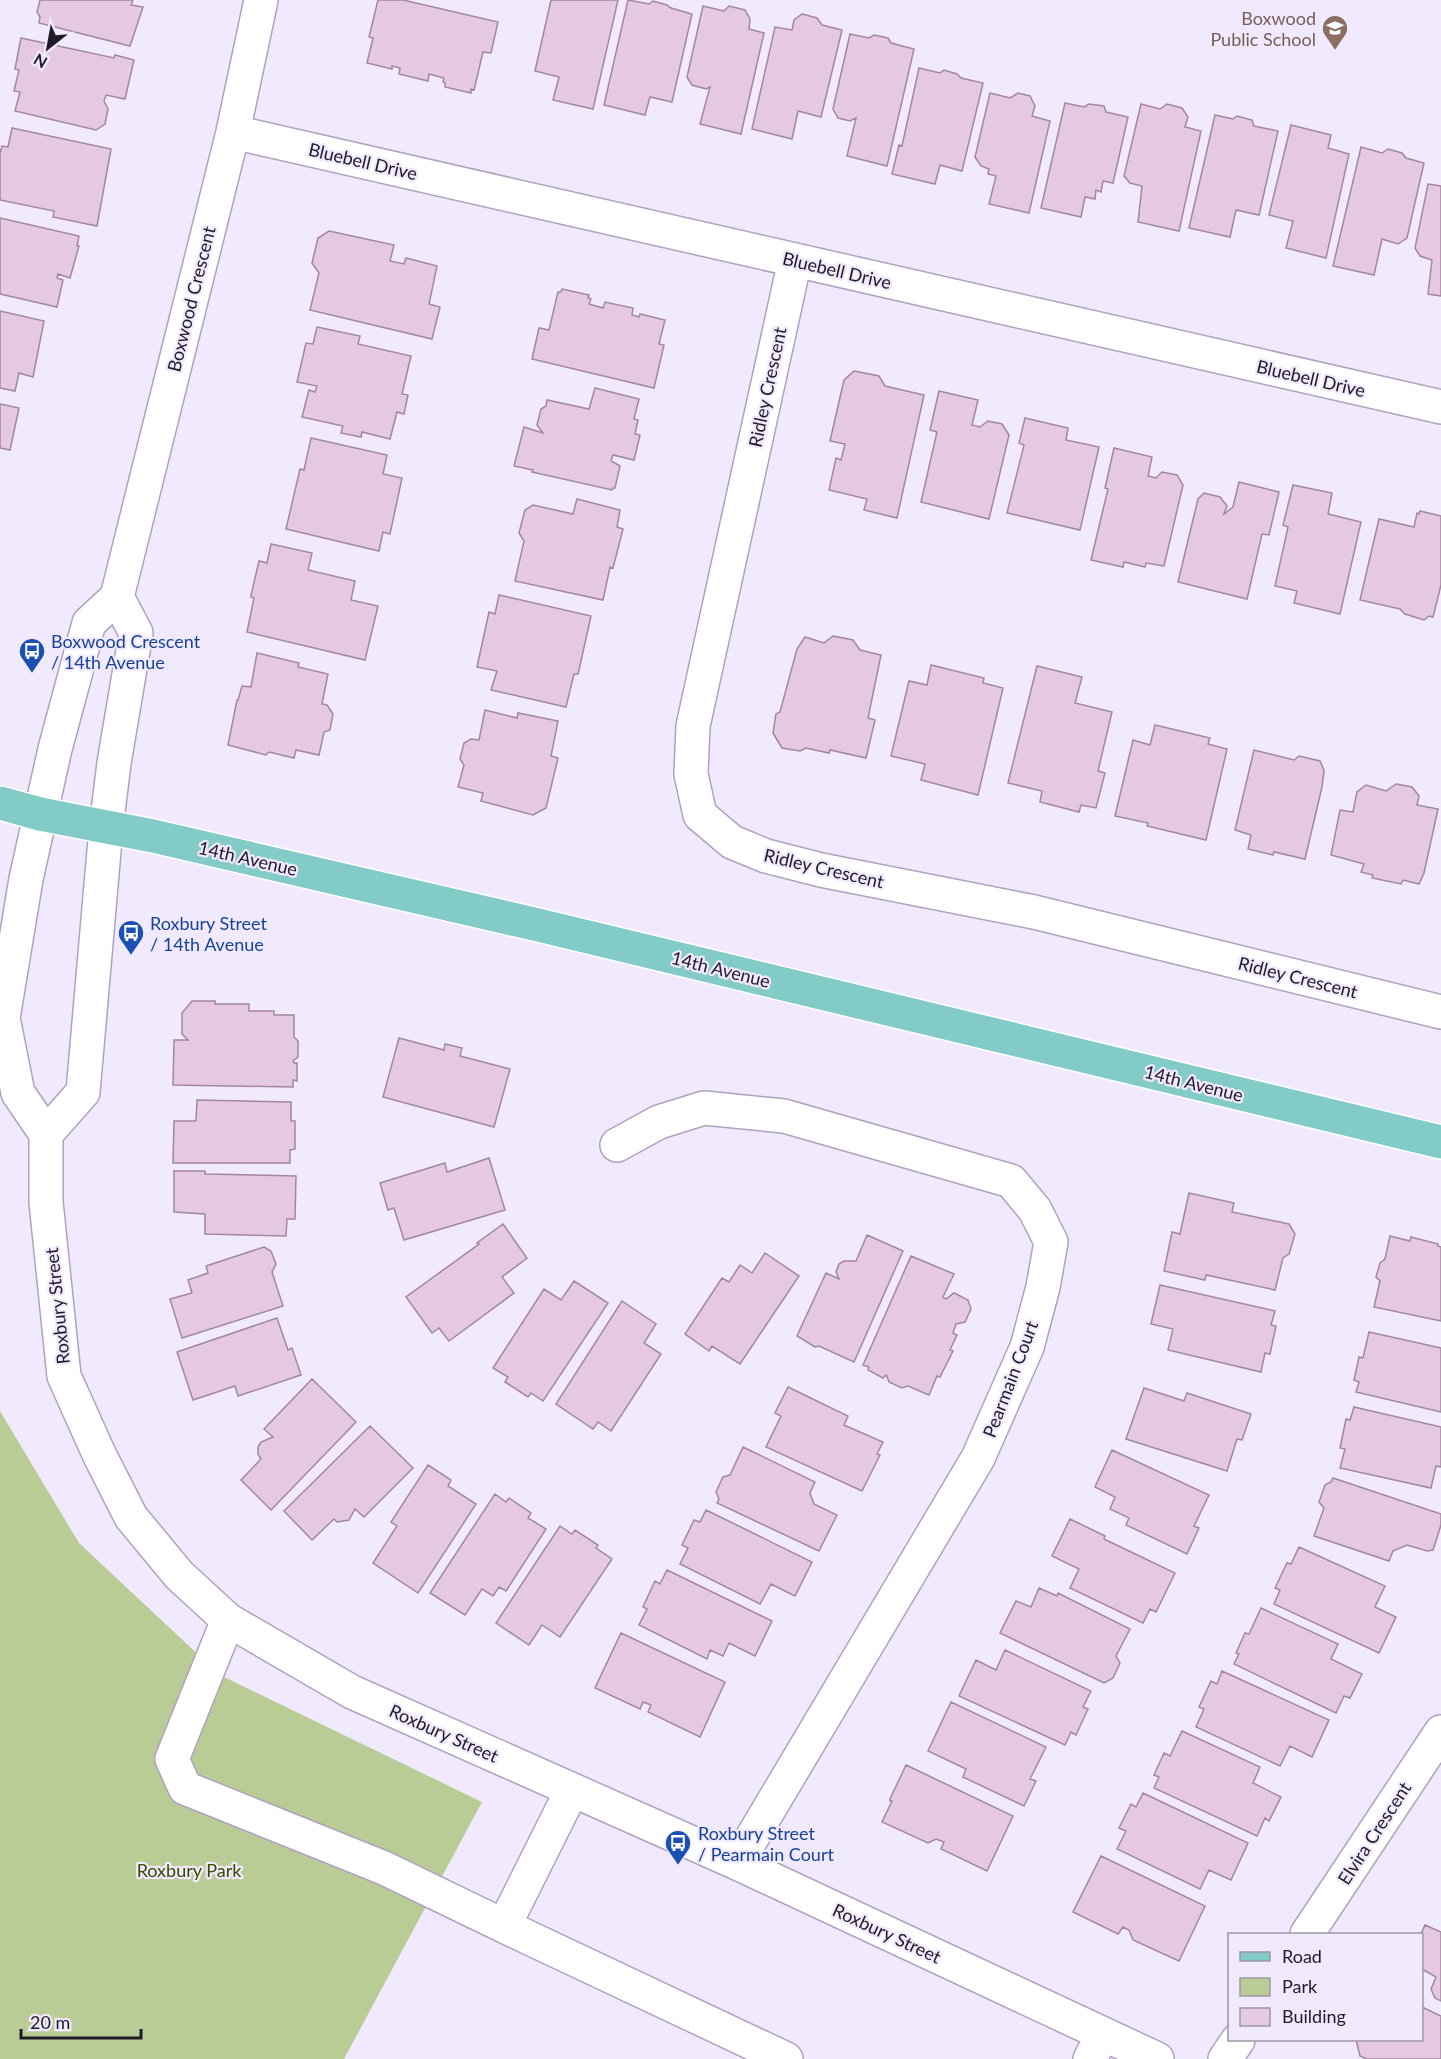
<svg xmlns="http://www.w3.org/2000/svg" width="1441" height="2059" font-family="Lato,sans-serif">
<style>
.green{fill:#bacc96}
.building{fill:#e5c9e1;stroke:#a2879e;stroke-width:1.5}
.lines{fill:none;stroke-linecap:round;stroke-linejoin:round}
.minor-casing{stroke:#afa2c1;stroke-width:36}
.major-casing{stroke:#fff;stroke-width:36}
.minor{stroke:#fff;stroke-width:33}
.major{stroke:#83cbc6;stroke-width:33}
.labels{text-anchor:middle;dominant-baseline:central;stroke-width:4.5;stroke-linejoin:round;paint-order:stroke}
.education-label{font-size:18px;fill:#785e54;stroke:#f1e9fd;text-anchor:end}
.street-label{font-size:18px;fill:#201b26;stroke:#f1e9fd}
.transit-label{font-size:18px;fill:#164399;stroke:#f1e9fd;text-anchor:start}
.park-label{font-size:18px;fill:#394a00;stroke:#f1e9fd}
</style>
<rect width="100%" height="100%" fill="#f1e9fd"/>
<!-- green -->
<path class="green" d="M0,1411L79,1543L220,1675L482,1802L344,2059H0Z"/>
<!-- building -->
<path class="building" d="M40,0H133L131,5L143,7L130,46L39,23L40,17L37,12Z
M378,0H403L498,22L491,53L483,52L474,90L471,89V93L445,87V83L443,82L444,78L429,74L428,81L399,74L400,68L392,66V69L367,63L373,38L369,37Z
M551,0H618L593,109L553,100L559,77L535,71Z
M628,0L649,4L653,1L667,5L671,8L692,14L672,102L650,97L645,115L604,105Z
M703,6L724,11L729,6L745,10L750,19L749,29L764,33L741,134L700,124L710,87L706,89L692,85L687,77Z
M802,14L817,18L822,25L842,30L821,117L798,111L792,139L752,129L775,27L792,30L794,20Z
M850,34L869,38L874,35L888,38L891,43L914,49L887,166L847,156L856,118L850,121L838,118L833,109Z
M21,38L114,58L115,55L134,60L125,99L106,95L104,101L108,109L105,124L96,130L15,111L20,92L14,91L19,70L15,69Z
M919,68L940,73L944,70L957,74L961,78L983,83L962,171L940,165L935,184L892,174L899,145L902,146Z
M990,93L1010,98L1018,93L1030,96L1035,106L1032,116L1050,121L1029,213L989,204L996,176L988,174L989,169L981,166L975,157Z
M1065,103L1084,107L1089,104L1104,106L1106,112L1128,117L1113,183L1103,181L1101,192L1096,190L1095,199L1085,197L1081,217L1041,208Z
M1141,104L1160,109L1167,104L1182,108L1188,117L1185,127L1201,131L1179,231L1138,222L1142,186L1130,183L1124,176Z
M1215,115L1233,119L1237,116L1252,120L1254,126L1278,131L1259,215L1236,210L1230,237L1189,228Z
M1291,125L1331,135L1328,148L1349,154L1326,258L1286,248L1293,221L1269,215Z
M12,128L111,149L97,226L53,217L54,211L0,200V153L2,146L8,147Z
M1361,147L1382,153L1388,149L1402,153L1406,158L1424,163L1407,238L1398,244L1382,239L1374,275L1333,266Z
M1428,184L1441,186V296L1428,294L1432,260L1420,256L1415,248Z
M0,218L79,236L77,246H79L70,278L58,274L57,278L63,280L57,307L0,294Z
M329,231L394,245L390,261L404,264L406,258L437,266L429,304L440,307L432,339L310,310L319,273L312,263L318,238Z
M562,289L589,295L588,298L591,299L589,304L603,308L605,302L633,308L632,315L639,317L640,314L665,320L659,344L664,345L654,388L532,359L539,328L549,330L558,292H561Z
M0,311L44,321L33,377L19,373L15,391L0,388Z
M317,327L360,336L358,344L411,356L402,394L408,395L404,414L397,412L390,439L362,432L361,437L341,433L343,426L302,417L309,390L315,392L317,386L297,382L306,343L313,344Z
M854,371L879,376L885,386L924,395L897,518L864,510L867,499L829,490L836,458L841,460L845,444L830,441L844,380Z
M595,388L639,399L634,419L638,420L635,434L640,435L634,460L613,455L611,461L620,466L615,488H613L612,490L532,472L533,470L514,466L524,427L543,433L537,425L541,409L546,406L547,400L589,409Z
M939,391L978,400L972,425L980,427L988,421L1002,424L1009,435L989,519L921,502L937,432L930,430Z
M0,404L19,408L10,450L0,448Z
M1025,418L1068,428L1066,440L1099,447L1080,530L1007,513L1024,445L1019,443Z
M311,438L387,455L383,474L402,478L390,534L383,532L379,551L286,529L300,469L304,470Z
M1114,448L1152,457L1148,476L1156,478L1162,472L1177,475L1183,485L1164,566L1146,563L1145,567L1124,562L1123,567L1091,560L1108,489L1105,488Z
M1239,482L1279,492L1269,535L1262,534L1247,599L1178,582L1198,499L1204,493L1220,497L1227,506L1224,514L1233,507Z
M1293,485L1332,493L1328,514L1361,522L1340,614L1294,603L1297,591L1275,586L1288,527L1283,525Z
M577,499L620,510L617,527L623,529L613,568L610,567L603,600L515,581L524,541L519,533L525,510L533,505L573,514Z
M1420,511L1441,516V585L1433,617L1429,616L1424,620L1405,614L1400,609L1360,600L1379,519L1414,527L1417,513L1419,514Z
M271,544L312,553L308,570L355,581L351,600L378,606L365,660L247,632L254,598L251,597V595L259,561L267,563Z
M499,595L591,616L579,670L578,674H574L566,707L491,690L497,671L477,667L489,612L495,614Z
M833,636L853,640L860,650L881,655L868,718L875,720L866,758L830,750L829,753L806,748L800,751L782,748L773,733L776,714L780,712L797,649L805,637L824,643Z
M257,653L299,663L298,667L328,674L322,704L327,705L333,714L330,730L324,732L319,755L296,750L294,758L269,752L266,755L228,745L237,700H238L242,686L251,687Z
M931,665L984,678L983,683L1003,688L978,795L921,780L925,764L891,756L909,681L927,685Z
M1037,666L1082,677L1075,703L1112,712L1098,771L1105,773L1096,808L1081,805L1079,812L1040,802L1042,791L1008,783Z
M485,710L517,718L518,713L558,721L551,756L558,758L546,808L533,815L481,801L483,793L458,787L464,765L460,759L464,743L471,739L479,740Z
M1155,725L1210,738L1208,744L1227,749L1206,840L1147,826L1148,823L1115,816L1133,740L1150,745Z
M1254,750L1294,760L1299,756L1320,761L1324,770L1322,787L1305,859L1274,852L1273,855L1248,849L1251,835L1235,830Z
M1396,784L1412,787L1419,796L1417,805L1438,809L1424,873L1419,884L1403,880L1401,884L1372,878L1373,875L1361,872L1364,864L1331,855L1340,810L1353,812L1357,792L1366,785L1386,791Z
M192,1001H215V1004H249V1011H274V1015H294V1037L298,1041V1057L293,1061L294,1063H297V1081L293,1080V1087L173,1085L174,1040H188L182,1034V1013Z
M399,1038L444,1050L445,1044L462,1048L460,1056L510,1069L494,1127L383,1097Z
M197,1100L291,1102V1121H295V1149L290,1150V1163H173L174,1121H196Z
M489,1158L505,1210L404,1240L394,1208L388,1210L380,1183L445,1163L447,1172Z
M174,1171H205V1174L296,1176L295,1219H287L286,1236L205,1234V1214L174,1212Z
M1189,1193L1234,1203L1232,1212L1289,1224L1295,1234L1289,1254L1283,1258L1275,1290L1206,1275L1205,1280L1164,1271L1172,1232L1180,1234Z
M503,1224L527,1258L502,1277L514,1293L449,1341L439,1328L432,1333L406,1297L479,1244L477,1243Z
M867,1235L903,1251L854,1362L819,1346L815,1347L797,1336L826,1273L839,1279L836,1272L839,1264L844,1261H856Z
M1390,1236L1410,1241L1411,1237L1438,1244V1246L1441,1247V1321L1374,1307L1380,1281L1376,1277L1380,1263L1385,1259Z
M264,1247L271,1251L276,1264L272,1272L283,1306L182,1338L170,1299L192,1293L188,1280L208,1273L206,1266Z
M765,1253L799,1276L740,1364L712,1346L709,1351L685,1334L722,1278L729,1282L740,1265L752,1273Z
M911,1256L954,1274L943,1297L946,1299L954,1293L968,1300L971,1309L965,1322L956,1324L953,1333L957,1335L950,1350L953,1351L940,1377L937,1376L929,1395L908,1386L902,1388L889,1382L887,1376L886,1375L883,1378L868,1370L869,1367L863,1365Z
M574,1281L608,1303L543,1401L531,1393L528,1397L505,1382L508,1377L493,1368L544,1289L561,1300Z
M1160,1285L1275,1311L1271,1325L1276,1326L1270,1354L1265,1353L1261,1372L1168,1350L1173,1329L1151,1324Z
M622,1301L656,1324L644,1343L661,1354L611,1431L598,1422L593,1429L556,1404Z
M277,1318L288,1350L292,1348L301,1375L238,1396L235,1386L193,1400L177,1352Z
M1369,1332L1441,1348V1412L1356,1392L1359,1382L1354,1380L1359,1357L1363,1358Z
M312,1379L356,1422L271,1510L241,1480L261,1459L258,1454V1447L261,1442L273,1437L264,1429Z
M788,1387L848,1416L844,1425L883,1442L877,1454L880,1455L862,1491L766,1447L781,1416L775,1413Z
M1144,1388L1184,1401L1187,1393L1251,1414L1242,1440L1237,1439L1227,1471L1126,1439Z
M1354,1407L1441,1427V1467L1436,1466L1431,1488L1340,1468L1345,1449L1340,1448L1346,1419L1350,1420Z
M370,1426L413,1468L364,1517L355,1509L349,1520L337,1522L334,1519L312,1540L284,1511Z
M743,1447L815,1482L810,1493L814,1504L837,1515L819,1551L717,1503L719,1499L716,1492L723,1477L730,1475Z
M1112,1450L1209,1495L1194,1526L1199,1528L1187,1554L1126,1525L1129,1518L1110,1509L1115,1497L1095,1487Z
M428,1465L451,1480L448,1486L476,1504L418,1593L373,1563L397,1526L391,1522Z
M1333,1478L1441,1514V1525L1433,1550L1427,1551L1407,1545L1393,1551L1389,1561L1314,1536L1324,1508L1319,1502L1325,1485L1331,1482Z
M495,1494L506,1502L509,1498L531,1513L528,1518L546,1529L506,1591L499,1587L493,1596L482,1589L465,1615L430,1593Z
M706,1510L812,1562L795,1596L771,1584L760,1604L680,1564L688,1548L682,1545L694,1520L700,1522Z
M1070,1519L1105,1536L1104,1539L1175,1573L1156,1612L1150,1609L1143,1623L1070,1588L1079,1569L1052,1556Z
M560,1526L572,1534L575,1530L598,1545L596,1548L612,1559L560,1637L542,1625L529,1645L496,1623Z
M1299,1547L1385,1586L1375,1607L1396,1617L1379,1653L1274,1604L1280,1590L1275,1588L1287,1563L1291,1564Z
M667,1570L772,1621L755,1656L729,1643L723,1656L710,1650L707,1659L639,1625L647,1609L643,1607L655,1581L660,1584Z
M1039,1588L1057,1596L1058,1593L1130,1629L1116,1656L1120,1663L1113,1678L1104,1683L1000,1633L1016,1601L1031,1607Z
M1261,1608L1338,1644L1331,1659L1362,1674L1350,1698L1344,1696L1336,1713L1234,1664L1239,1654L1236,1653L1245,1633L1249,1634Z
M621,1633L725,1682L700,1737L648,1712L651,1705L643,1702L640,1709L595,1688Z
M1005,1650L1091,1691L1083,1707L1088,1709L1076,1735L1071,1732L1065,1745L959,1696L976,1660L996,1670Z
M1222,1671L1329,1720L1312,1757L1290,1746L1280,1766L1196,1727L1204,1709L1199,1707L1211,1681L1217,1684Z
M951,1702L1046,1747L1030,1779L1036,1781L1024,1806L963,1777L966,1769L928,1751Z
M1182,1731L1260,1767L1253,1783L1281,1797L1269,1821L1265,1818L1257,1836L1154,1788L1159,1777L1154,1775L1164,1753L1170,1756Z
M906,1765L1013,1816L987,1871L941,1849L944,1842L936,1839L928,1843L882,1822L892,1801H890V1799Z
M1143,1793L1248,1843L1231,1880L1209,1870L1200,1889L1117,1849L1126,1831L1119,1828L1131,1804L1136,1807Z
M1101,1856L1205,1906L1179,1961L1133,1940L1129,1930L1123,1927L1118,1934L1073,1912Z
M1425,1925L1441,1932V2001L1435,1998L1431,1989L1436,1977L1422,1969L1421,1934Z
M1422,2007L1441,2016V2059H1367L1360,2056L1356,2040H1422Z"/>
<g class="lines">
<!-- minor casing -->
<g class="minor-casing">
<path id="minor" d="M261,0L233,132L117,597L89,623L55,749L26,879L3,1018L18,1093L46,1134V1202L64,1376L99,1454L131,1517L179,1575L228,1620L352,1692L737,1863L1157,2059
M233,132L1441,407
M795,260L693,726L691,774L700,815L732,842L766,856L821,870L1034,912L1441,1012
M46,1134L83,1092L106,828L114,763L136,633L117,597
M617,1145L659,1122L704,1108L784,1116L1011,1181L1035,1210L1051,1242L1043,1287L1027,1347L978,1458L737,1863
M228,1620L172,1759L185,1788L384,1868L504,1926
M572,1790L504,1926L786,2059
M1307,1934L1441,1732
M1090,2059L1103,2034
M1225,2059L1238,2040"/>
</g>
<!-- major casing -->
<g class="major-casing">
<path id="major" d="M0,803L40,814L153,836L534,924L1441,1142"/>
</g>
<!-- minor -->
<use href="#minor" class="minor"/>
<!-- major -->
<use href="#major" class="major"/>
</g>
<!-- icons -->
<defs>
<g id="school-pin" transform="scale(1.35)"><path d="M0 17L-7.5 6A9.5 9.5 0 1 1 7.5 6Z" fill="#8d6e63" stroke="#f1e9fd"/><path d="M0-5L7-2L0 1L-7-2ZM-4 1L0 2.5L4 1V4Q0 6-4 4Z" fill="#fff"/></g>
<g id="bus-pin" transform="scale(1.35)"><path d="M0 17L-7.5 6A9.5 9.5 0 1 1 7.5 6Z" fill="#1a4fb4" stroke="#f1e9fd"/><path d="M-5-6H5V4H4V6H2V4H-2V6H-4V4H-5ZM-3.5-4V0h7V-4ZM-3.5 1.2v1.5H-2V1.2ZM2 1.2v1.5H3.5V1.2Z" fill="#fff"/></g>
</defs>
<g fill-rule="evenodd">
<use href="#school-pin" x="1335" y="28"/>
<use href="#bus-pin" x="32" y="651"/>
<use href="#bus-pin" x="131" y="933"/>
<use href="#bus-pin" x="678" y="1843"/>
</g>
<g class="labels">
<!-- education labels -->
<g class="education-label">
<text x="1316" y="18">Boxwood<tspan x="1316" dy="21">Public School</tspan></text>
</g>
<!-- street labels -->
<g class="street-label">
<text transform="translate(363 161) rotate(13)">Bluebell Drive</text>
<text transform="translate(837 270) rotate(13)">Bluebell Drive</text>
<text transform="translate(191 299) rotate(-76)">Boxwood Crescent</text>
<text transform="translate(1311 378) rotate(13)">Bluebell Drive</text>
<text transform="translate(767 387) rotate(-78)">Ridley Crescent</text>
<text transform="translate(248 858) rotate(13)">14th Avenue</text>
<text transform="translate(824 868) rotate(13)">Ridley Crescent</text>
<text transform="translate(721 969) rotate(14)">14th Avenue</text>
<text transform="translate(1298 977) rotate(14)">Ridley Crescent</text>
<text transform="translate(1194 1083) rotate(14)">14th Avenue</text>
<text transform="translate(57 1306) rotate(-96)">Roxbury Street</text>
<text transform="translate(1010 1379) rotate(-69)">Pearmain Court</text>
<text transform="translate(444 1733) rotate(24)">Roxbury Street</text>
<text transform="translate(1374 1833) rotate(-57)">Elvira Crescent</text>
<text transform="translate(887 1933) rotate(25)">Roxbury Street</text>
</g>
<!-- transit labels -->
<g class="transit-label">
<text x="51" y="641">Boxwood Crescent<tspan x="51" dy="21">/ 14th Avenue</tspan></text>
<text x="150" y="923">Roxbury Street<tspan x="150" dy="21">/ 14th Avenue</tspan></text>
<text x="698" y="1833">Roxbury Street<tspan x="698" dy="21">/ Pearmain Court</tspan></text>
</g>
<!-- park labels -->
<g class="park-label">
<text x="189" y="1870">Roxbury Park</text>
</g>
</g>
<!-- legend -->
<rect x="1228" y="1933" width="195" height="108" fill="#f1e9fd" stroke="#9d97a7" stroke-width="1.5"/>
<rect x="1240" y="1952" width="30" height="9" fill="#83cbc6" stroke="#9d97a7" stroke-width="1.5"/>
<text x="1282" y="1963" font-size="18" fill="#201b26">Road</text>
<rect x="1240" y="1978" width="30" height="18" fill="#bacc96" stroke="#9d97a7" stroke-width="1.5"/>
<text x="1282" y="1993" font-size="18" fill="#201b26">Park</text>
<rect x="1240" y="2008" width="30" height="18" fill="#e5c9e1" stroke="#9d97a7" stroke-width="1.5"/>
<text x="1282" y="2023" font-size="18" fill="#201b26">Building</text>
<!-- north arrow -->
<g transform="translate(48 48) rotate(211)" stroke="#f1e9fd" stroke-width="4.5" paint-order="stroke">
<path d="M0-4.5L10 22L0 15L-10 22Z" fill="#201b26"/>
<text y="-9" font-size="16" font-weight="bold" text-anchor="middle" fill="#201b26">N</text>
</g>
<!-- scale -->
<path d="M21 2029v9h120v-9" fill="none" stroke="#201b26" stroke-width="3"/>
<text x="30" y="2029" font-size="18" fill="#201b26" stroke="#f1e9fd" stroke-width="4.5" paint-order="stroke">20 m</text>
</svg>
